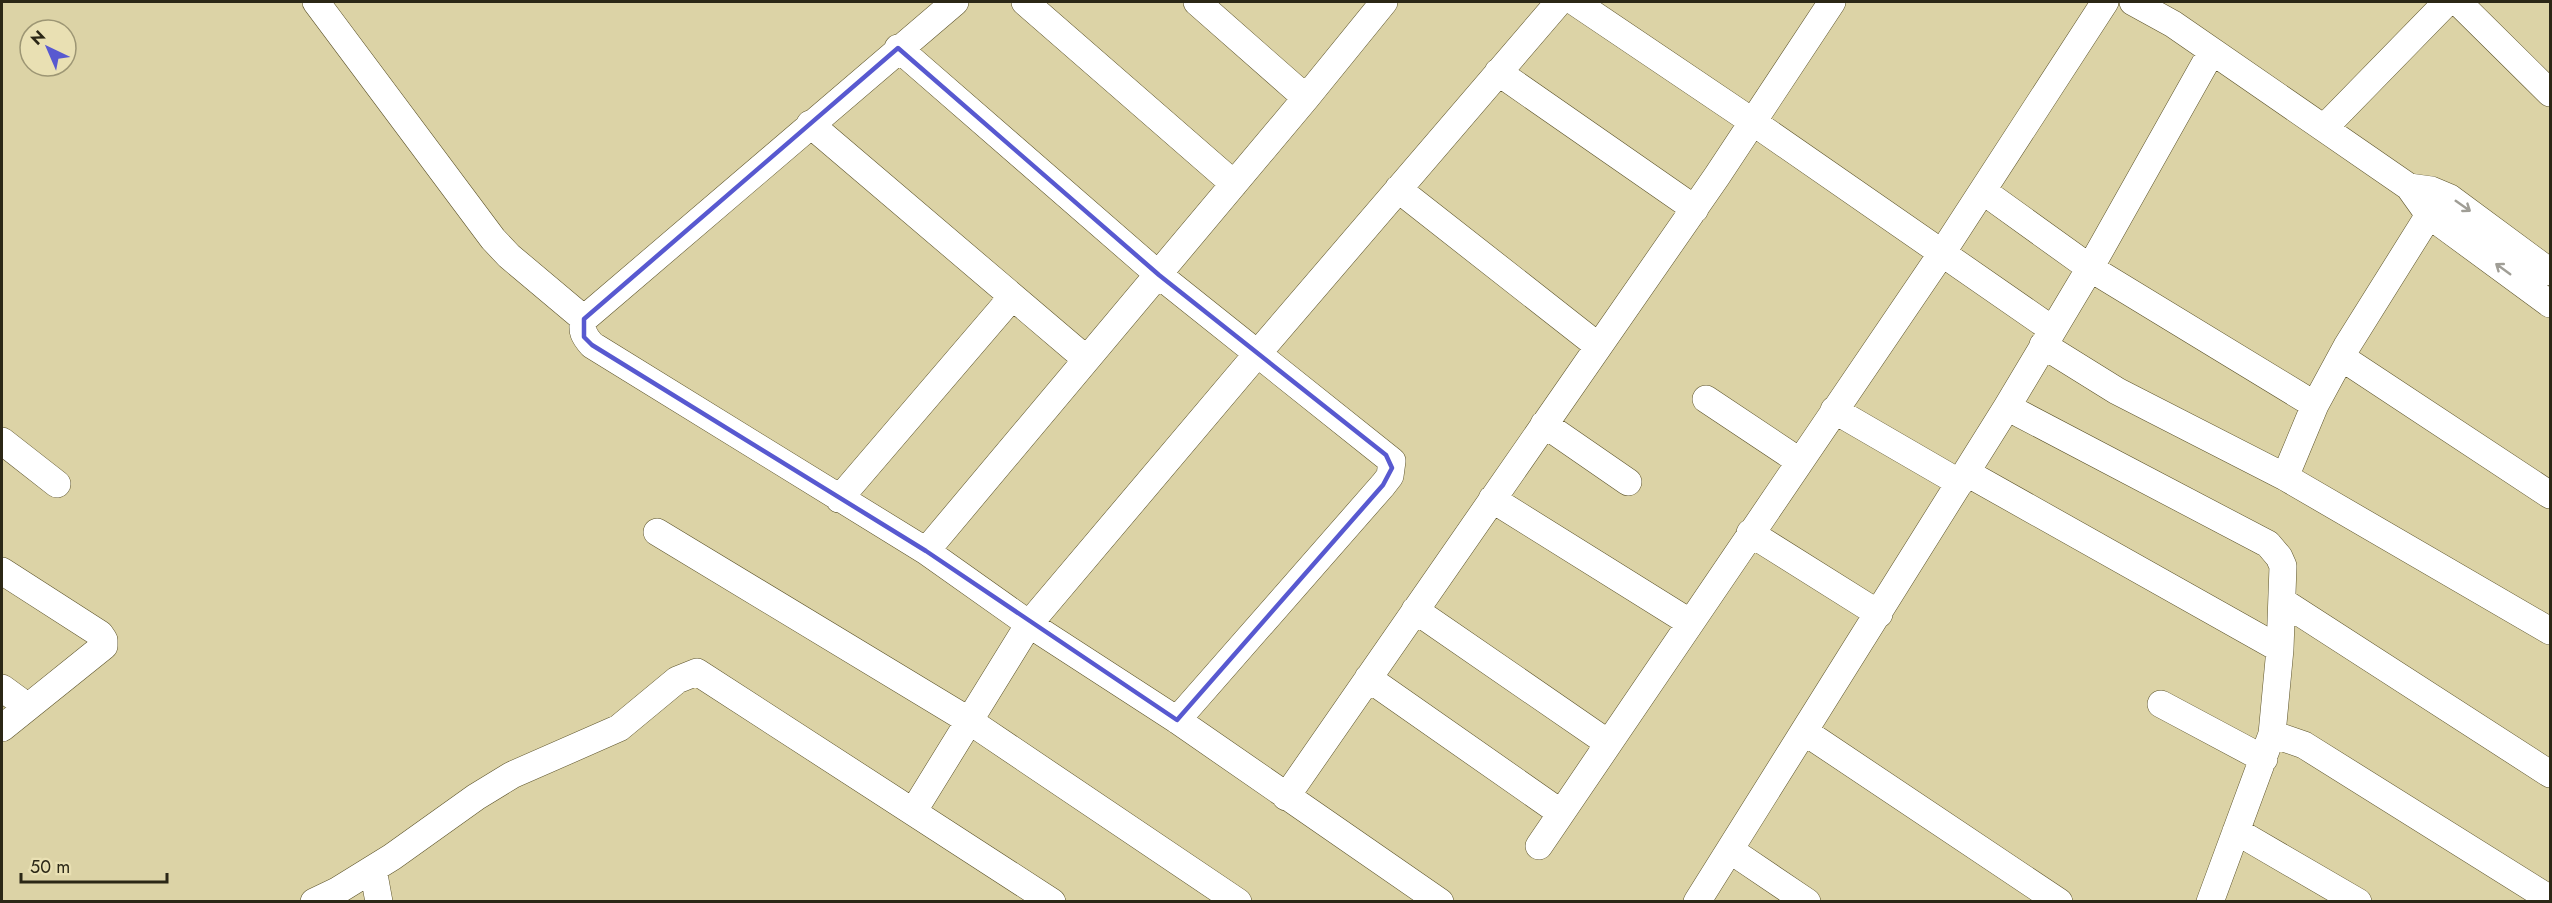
<svg xmlns="http://www.w3.org/2000/svg" width="2552" height="903" font-family="Jost,sans-serif">
<style>
.lines{fill:none;stroke-linecap:round;stroke-linejoin:round}
.minor-casing{stroke:#5c532a;stroke-width:28}
.minor{stroke:#fff;stroke-width:27}
.oneway{stroke:#a09e96}
.marked{fill:none;stroke:#5859d0;stroke-width:4.5;stroke-linejoin:round}
</style>
<rect width="100%" height="100%" fill="#dcd3a6"/>
<g class="lines">
<!-- minor casing -->
<g class="minor-casing">
<path id="minor" d="M316,2L493,239L509,256L584,319
M955,2L584,319C581,331 584,336 592,345L926,551L1029,624L1177,720L1440,902
M1025,2L1234,184
M1197,2L1306,98
M1575,2L1753,122L2053,330
M2133,2L2173,24L2409,187L2429,215L2550,304
M2458,2L2550,93
M898,48L1159,275L1392,461L1390,476L1383,485L1177,720
M1498,72L1695,209
M810,124L1086,359
M2324,128L2447,2
M2409,187L2431,190L2450,198L2550,272
M1398,189L1598,346
M1983,191L2090,268L2315,405
M2043,345L2117,391L2285,477L2550,631
M2341,357L2550,495
M1706,399L1799,461
M2007,407L2268,544L2279,557L2283,566L2280,649L2272,734L2210,902
M1834,410L1960,483
M1544,424L1628,482
M2,441L57,484
M1967,473L2280,649
M2285,477L2315,405L2347,346L2429,215
M839,499L1012,297
M1492,499L1689,622
M657,532L968,720L1238,902
M1750,533L1879,614
M926,551L1306,98L1384,2
M2,571L100,634L104,640V646L2,728
M2282,601L2550,774
M1415,610L1608,743
M1368,678L1561,813
M2,688L28,707
M2161,704L2264,759
M1805,732L2059,902
M2272,734L2304,745L2550,899
M1286,797L1717,176L1832,2
M913,812L1029,624L1258,353L1559,2
M2236,831L2358,902
M1539,846L1942,253L2105,2
M1730,850L1807,902
M373,869L379,902
M314,902L337,891L392,857L476,797L512,775L619,728L677,680L697,672L1052,902
M1697,902L2007,407L2090,268L2212,51"/>
</g>
<!-- minor -->
<use href="#minor" class="minor"/>
</g>
<!-- one-way arrows -->
<defs><path id="oneway-shaft" d="M-6 0H5M1.5-3L5.5 0L1.5 3" fill="none" stroke-width="1.6" stroke-linecap="round" stroke-linejoin="round" transform="scale(1.5)"/></defs>
<g class="oneway">
<use href="#oneway-shaft" transform="translate(2463 206) rotate(35)"/>
<use href="#oneway-shaft" transform="translate(2503 269) rotate(-144)"/>
</g>
<!-- marked area -->
<path class="marked" d="M898,48L1159,275L1386,455L1392,468L1383,485L1177,720L926,551L592,345L584,337V319Z"/>
<!-- border -->
<rect width="2552" height="903" fill="none" stroke="#2b2716" stroke-width="6"/>
<!-- north arrow -->
<g transform="translate(48 48) rotate(316)"><circle r="28" fill="#e9e0b3" stroke="#9d9674" stroke-width="1.5"/>
<path d="M0-4.5L10 22L0 15L-10 22Z" fill="#5859d0"/>
<text y="-9" font-size="16" font-weight="bold" text-anchor="middle" fill="#2b2716">N</text>
</g>
<!-- scale -->
<path d="M21 873v9h146v-9" fill="none" stroke="#2b2716" stroke-width="3"/>
<text x="30" y="873" font-size="18" fill="#2b2716" stroke="#e9e0b3" stroke-width="4.5" paint-order="stroke">50 m</text>
</svg>
